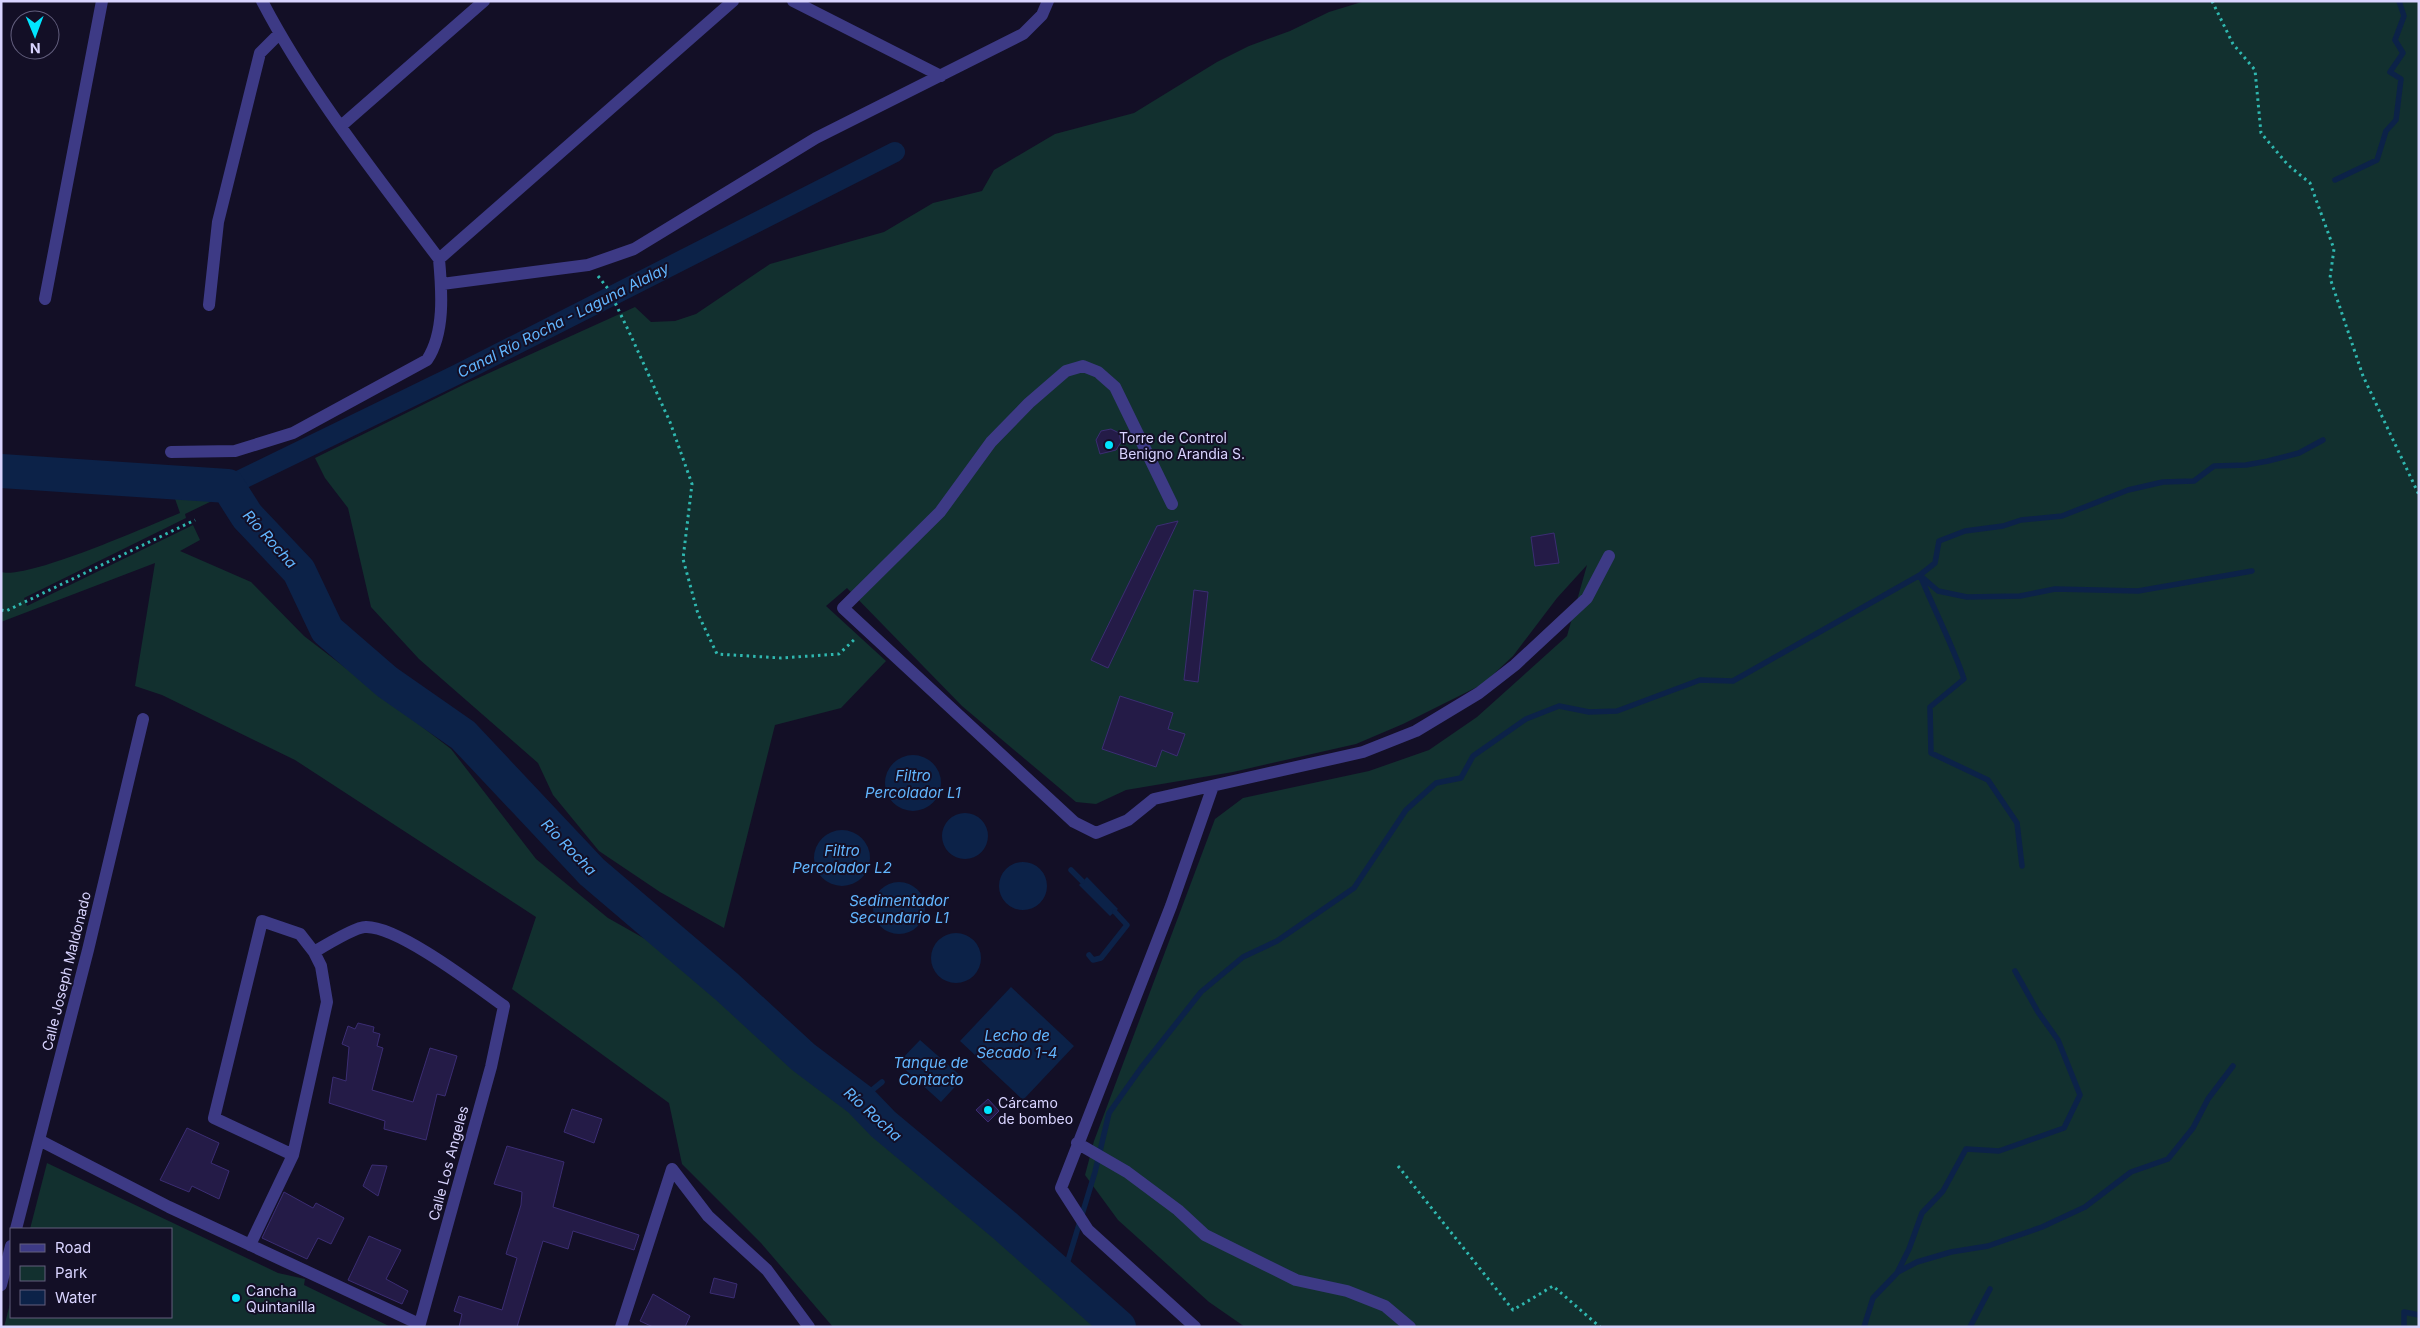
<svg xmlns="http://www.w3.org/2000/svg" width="2420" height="1328" font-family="Inter,sans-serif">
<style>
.green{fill:#12302f}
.water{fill:#0c2248}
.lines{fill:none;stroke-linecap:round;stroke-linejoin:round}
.stream{stroke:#0c2248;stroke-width:5.5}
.canal{stroke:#0c2248;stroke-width:20}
.river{stroke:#0c2248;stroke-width:34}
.building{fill:#241b47;stroke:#3b2d73}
.path{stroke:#2fb8b0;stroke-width:3;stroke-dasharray:2.5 4;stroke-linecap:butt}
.minor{stroke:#3d3a85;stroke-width:12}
.poi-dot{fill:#00e5ff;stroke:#130f26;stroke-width:2}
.labels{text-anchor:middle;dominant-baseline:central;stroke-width:4;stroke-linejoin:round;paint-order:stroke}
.poi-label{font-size:14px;fill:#d9d4ff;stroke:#130f26;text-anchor:start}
.street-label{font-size:14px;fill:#d9d4ff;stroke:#130f26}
.water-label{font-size:15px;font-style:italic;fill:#62b6ff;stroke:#130f26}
</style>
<rect width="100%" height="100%" fill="#130f26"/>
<!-- green -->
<path class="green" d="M1365,1H2419V1327H1245L1209,1302L1118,1220L1085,1175L1094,1141L1215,819L1243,798L1369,771L1429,750L1477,717L1567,636L1587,565L1557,598L1513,656L1483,684L1403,724L1356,744L1233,772L1126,790L1096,804L1076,802L962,706L847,588L826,606L886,661L841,708L775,725L724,928L660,892L599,851L553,795L538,763L419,659L371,607L348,508L325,478L315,458L465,384L635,307L651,322L675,321L696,314L770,264L884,232L933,203L982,191L994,170L1055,134L1134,113L1217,62L1249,46L1290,31L1329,12Z
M173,493L214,500L185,514L186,518L24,598L27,606L193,525L200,540L180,551L251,582L304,636L451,749L536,859L608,918L670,953L725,1003L749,1012L786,1054L889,1136L1105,1327H833L761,1243L682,1164L669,1103L512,989L536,917L295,760L162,695L135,686L155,563L1,622V572C27,580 148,526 180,513Z
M47,1163L278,1273L305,1279L304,1285L391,1327H4L11,1300V1317H171V1229H30Z"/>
<!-- water -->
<path class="water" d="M885 783a28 28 0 1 1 56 0a28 28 0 1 1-56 0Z
M942 836a23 23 0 1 1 46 0a23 23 0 1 1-46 0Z
M814 858a28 28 0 1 1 56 0a28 28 0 1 1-56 0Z
M999 886a24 24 0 1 1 48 0a24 24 0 1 1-48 0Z
M1087,877L1118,909L1110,916L1079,885Z
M873 908a26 26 0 1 1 52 0a26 26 0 1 1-52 0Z
M931 958a25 25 0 1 1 50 0a25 25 0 1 1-50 0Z
M1011,987L1074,1046L1023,1100L960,1041Z
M920,1040L963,1078L941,1102L898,1063Z"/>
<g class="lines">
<!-- stream -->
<path class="stream" d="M2335,180L2377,160L2386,131L2396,120L2401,79L2390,72L2403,53L2395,40L2404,16L2399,1
M1920,575C1934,610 1952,643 1964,679L1930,707L1931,753L1988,780L2017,823L2022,866
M1922,577L1938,591L1967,597L2020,596L2055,589L2138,591L2252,571
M1071,870L1082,881
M1089,955L1093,960L1101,958L1127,925L1115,912
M860,1100L882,1082
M1898,1272L1917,1262L1951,1252L1988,1246L2042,1227L2085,1207L2131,1172L2168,1159L2193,1128L2208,1099L2233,1066
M1063,1277L1095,1172L1109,1113L1141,1068L1201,992L1243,957L1277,941L1354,888L1406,810L1436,783L1461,778L1473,756L1526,719L1559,706L1589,712L1617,711L1700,680L1733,681L1920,575L1935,563L1939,541L1965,531L2003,526L2021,520L2062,516L2128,490L2163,482L2194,481L2214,466L2246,465L2268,461L2299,453L2323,440
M1864,1327L1873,1298L1897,1273L1909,1249L1922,1213L1943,1191L1966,1149L1999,1151L2064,1128L2080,1095L2058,1040L2038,1012L2015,971
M1970,1327L1990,1289
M2404,1327V1312L2419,1315"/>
<!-- canal -->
<path class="canal" d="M228,486L458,374L895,152"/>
<!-- river -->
<path class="river" d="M1,471L228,486L247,516L299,571L327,630L387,682L463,735L592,872L727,987L803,1057L860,1100L883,1124L1005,1226L1119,1327"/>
</g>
<!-- building -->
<path class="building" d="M1111,429L1119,433L1121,442L1116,450L1100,454L1096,440L1101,431Z
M1178,521L1108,668L1091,660L1157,526Z
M1554,533L1559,563L1535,566L1531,537Z
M1194,590L1208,592L1198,682L1184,680Z
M1120,696L1173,713L1168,729L1185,734L1177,756L1162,750L1156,767L1102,749Z
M358,1023L374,1027L373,1032L380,1034L377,1046L383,1048L372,1090L413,1102L430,1048L457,1056L445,1096L437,1094L426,1140L384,1129L385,1121L329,1103L333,1077L346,1081L349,1047L342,1044L348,1026L355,1029Z
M988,1099L999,1111L988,1122L976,1110Z
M572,1109L602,1119L594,1143L564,1132Z
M187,1128L219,1143L211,1163L229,1171L219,1199L192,1186L189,1192L160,1180Z
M507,1146L564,1162L553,1207L639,1235L634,1250L573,1231L568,1249L543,1241L517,1327H459L462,1314L454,1311L459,1296L502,1310L517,1258L506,1254L521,1205L522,1192L494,1184Z
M372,1165L387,1166L378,1196L363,1186Z
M284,1192L313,1208L316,1203L344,1218L331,1244L318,1238L307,1259L262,1238Z
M369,1236L401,1250L386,1279L408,1291L402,1304L348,1280Z
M714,1278L737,1284L734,1298L710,1293Z
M653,1294L690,1316L685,1327H653L640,1321Z"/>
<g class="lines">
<!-- path -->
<path class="path" d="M2212,1L2233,44L2255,70L2261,133L2288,165L2310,183L2334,249L2330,278L2363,376L2419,495
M598,276L609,290L631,336L670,422L692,484L683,559L698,614L717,654L781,658L839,654L856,638
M1,610L6,611L195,520
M1398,1166L1513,1310L1553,1286L1600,1327"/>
<!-- minor -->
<path class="minor" d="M793,1L941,76
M341,126L484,1
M439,259L733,1
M442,284L588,265L634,249L816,138L1023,34L1042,15L1048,1
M45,299L102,1
M209,305L218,222L260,53L279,34
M171,452L235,451L293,433L427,360C445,333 442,292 439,259C377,176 310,93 262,1
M1172,504L1115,387L1098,372L1083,366L1066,371L1029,403L991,442L940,512L843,608L1074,822L1096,833L1128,820L1154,799L1363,752L1416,731L1479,693L1515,665L1587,598L1609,556
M39,1140L169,1207L419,1324
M1077,1143L1127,1172L1178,1210L1205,1235L1296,1280L1347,1291L1385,1306L1410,1327
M293,1155L214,1118L262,921L300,934L314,952C324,946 356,927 365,927C397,925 476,986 504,1006L491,1067L419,1327
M672,1169L708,1216L767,1270L809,1327
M16,1229L88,950L143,719
M250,1245L293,1155L327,1002L321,966L314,952
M1,1285L11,1246
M621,1327L672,1169
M1195,1327L1088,1230L1061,1188L1171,906L1213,786"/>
</g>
<!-- markers -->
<g class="poi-dot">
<circle cx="1109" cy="445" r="5"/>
<circle cx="988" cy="1110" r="5"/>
<circle cx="236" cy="1298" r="5"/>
</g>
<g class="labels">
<!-- poi labels -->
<g class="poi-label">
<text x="1119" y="437">Torre de Control<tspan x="1119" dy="16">Benigno Arandia S.</tspan></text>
<text x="998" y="1102">Cárcamo<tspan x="998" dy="16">de bombeo</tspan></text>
<text x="246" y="1290">Cancha<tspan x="246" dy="16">Quintanilla</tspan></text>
</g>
<!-- street labels -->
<g class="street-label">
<text transform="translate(66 971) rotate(-76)">Calle Joseph Maldonado</text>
<text transform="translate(448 1163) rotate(-75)">Calle Los Angeles</text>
</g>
<!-- water labels -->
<g class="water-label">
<text transform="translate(563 320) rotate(-27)">Canal Río Rocha - Laguna Alalay</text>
<text transform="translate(270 539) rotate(48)">Río Rocha</text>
<text x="913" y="775">Filtro<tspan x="913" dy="17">Percolador L1</tspan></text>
<text transform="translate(569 847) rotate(46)">Río Rocha</text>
<text x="842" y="850">Filtro<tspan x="842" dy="17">Percolador L2</tspan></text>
<text x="899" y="900">Sedimentador<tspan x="899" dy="17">Secundario L1</tspan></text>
<text x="1017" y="1035">Lecho de<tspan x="1017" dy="17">Secado 1-4</tspan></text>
<text x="931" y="1062">Tanque de<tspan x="931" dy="17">Contacto</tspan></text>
<text transform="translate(873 1114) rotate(42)">Río Rocha</text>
</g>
</g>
<!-- border -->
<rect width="2420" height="1328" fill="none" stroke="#d9d4ff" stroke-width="5"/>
<!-- legend -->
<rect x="10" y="1228" width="162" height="90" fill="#130f26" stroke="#625e7d"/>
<rect x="20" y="1244" width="25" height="8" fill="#3d3a85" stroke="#625e7d"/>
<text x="55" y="1253" font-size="15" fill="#d9d4ff">Road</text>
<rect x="20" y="1266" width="25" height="15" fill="#12302f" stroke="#625e7d"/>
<text x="55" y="1278" font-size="15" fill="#d9d4ff">Park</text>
<rect x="20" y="1290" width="25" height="15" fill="#0c2248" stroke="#625e7d"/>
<text x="55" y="1303" font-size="15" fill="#d9d4ff">Water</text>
<!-- north arrow -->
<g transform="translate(35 35) rotate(179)"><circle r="24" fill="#130f26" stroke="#625e7d"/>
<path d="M0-4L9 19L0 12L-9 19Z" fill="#00e5ff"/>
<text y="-8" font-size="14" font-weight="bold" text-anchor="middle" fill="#d9d4ff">N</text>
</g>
</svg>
